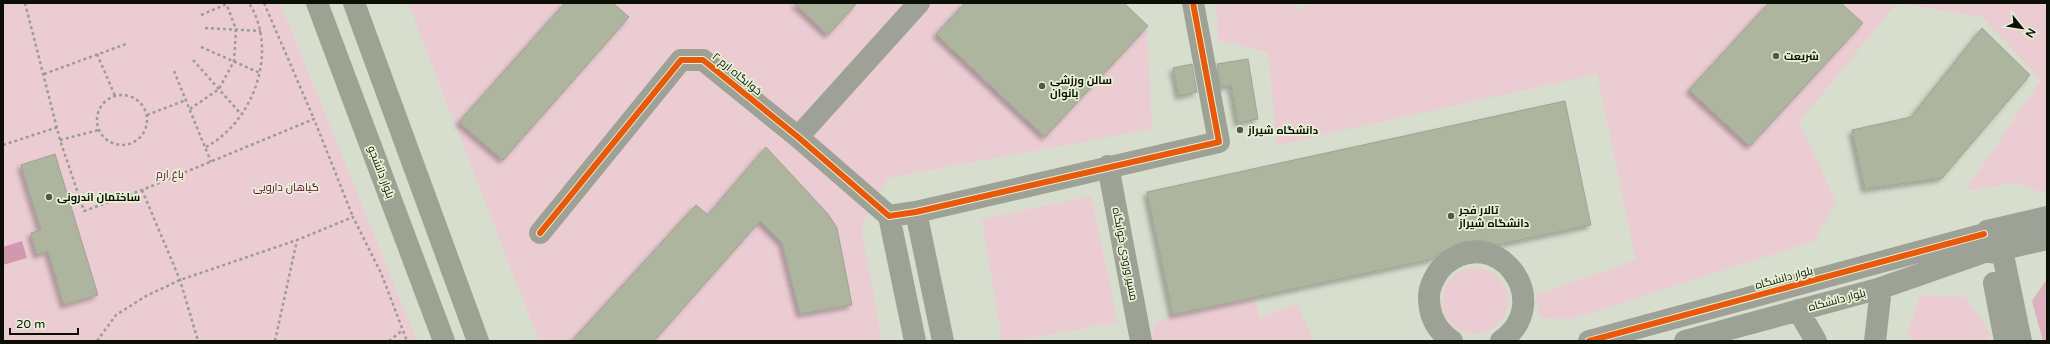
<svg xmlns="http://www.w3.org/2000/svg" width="2050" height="344" font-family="'Varela Round',Cairo,sans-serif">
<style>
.green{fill:#ebccd2}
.forest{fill:#dcb0be}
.water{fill:#d299ae}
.building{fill:#aeb59e;stroke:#9ea396;filter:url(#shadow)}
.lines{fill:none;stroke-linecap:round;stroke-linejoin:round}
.path{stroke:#9a9e92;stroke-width:2.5;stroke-dasharray:3 3;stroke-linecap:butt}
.minor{stroke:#9ea296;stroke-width:22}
.primary{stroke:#9da392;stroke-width:22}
.cycleway-casing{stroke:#e7f2d4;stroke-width:8}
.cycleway{stroke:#e8590c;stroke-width:6}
.poi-dot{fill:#53574c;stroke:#e7f2d4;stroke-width:1.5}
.labels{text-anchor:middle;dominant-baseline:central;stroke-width:3.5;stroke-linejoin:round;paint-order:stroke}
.poi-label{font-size:11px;font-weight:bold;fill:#0c0f06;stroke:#e7f2d4;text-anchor:start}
.street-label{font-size:11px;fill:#0c0f06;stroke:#e7f2d4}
.park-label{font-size:11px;fill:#6a0241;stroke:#e7f2d4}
</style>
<defs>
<filter id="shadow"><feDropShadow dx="-3.5" dy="3.5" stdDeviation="2" flood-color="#0004"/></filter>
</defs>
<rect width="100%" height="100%" fill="#d8dece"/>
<!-- green -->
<path class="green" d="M3,3H280L417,341H3Z
M408,3H965L936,34L1045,137L1147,28L1152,129L888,178L861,227L882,341H539Z
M1216,3H1292L1301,10L1309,3H2047V190L2040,192L2015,183L1965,191L2041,80L1982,17L1897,3L1799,122L1836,202L1814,241L1572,319L1540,318L1536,295L1636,260L1597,74L1277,145L1268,52L1219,41Z
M1091,196L1118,322L1017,341H1002L982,219Z
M1442 301a33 33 0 1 1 66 0a33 33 0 1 1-66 0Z
M1920,295L1965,297L1990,333V341H1916L1907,335Z
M1255,298L1259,318L1297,304L1314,341H1151L1155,323L1173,315Z"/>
<!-- forest -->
<path class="forest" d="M2047,279V341H2043L2032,301Z"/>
<!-- water -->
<path class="water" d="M22,241L27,258L3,265V247Z"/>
<!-- building -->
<path class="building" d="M565,3H613L629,17L503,160L459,122Z
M794,3H857L828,35Z
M965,3H1124L1148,26L1045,137L936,34Z
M1769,3H1841L1863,23L1750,146L1689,90Z
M1982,28L2030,75L1942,178L1865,189L1852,130L1911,117Z
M1248,59L1258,119L1238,123L1231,85L1221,87L1217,64Z
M1192,64L1197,92L1179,96L1173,68Z
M1565,101L1591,225L1497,245L1482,240L1462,242L1438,254L1433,259L1173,315L1147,192Z
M766,147L828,214L837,228L852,305L800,314L782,243L760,221L654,341H572L696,205L708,215Z
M55,154L98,295L64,305L48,251L37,255L31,233L41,230L21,165Z"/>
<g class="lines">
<!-- path -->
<path class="path" d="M25,3L60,140L84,211L142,190L314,119L353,217
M264,3L314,119
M201,15L229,3
M205,28L261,31
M201,47L260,73
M97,54L115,96
M193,60L241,114
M174,71L211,162
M44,74L126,44
M97 120a25 25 0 1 1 50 0a25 25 0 1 1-50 0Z
M190,109L219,89L234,61L236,29L226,3
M147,115L186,100
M60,140L99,130
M3,145L58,127
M206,147C254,121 279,51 249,3
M142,190L180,280L198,341
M97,341L116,315L146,296L180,280L297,240L353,217L381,273L407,341
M275,341L297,240
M389,341L403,330"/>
<!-- minor -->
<path class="minor" d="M798,137L919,3
M1108,166L1141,341
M916,212L943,341
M889,216L916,212L1219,142L1193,3
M889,216L915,341
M1998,229L2004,235L2005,246L1999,252C1985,256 1976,242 1987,231L2047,217
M540,233L681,60H703L798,137L889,216
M2003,249L2047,239
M2002,250L2021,341
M1994,283L2005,341
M1798,310L1816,341
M1452,341C1437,331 1429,316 1429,297C1429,286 1436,273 1444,265C1496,221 1557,301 1501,341
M1589,341L1984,234
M1685,341L1881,288L1987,251
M1875,341L1881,288"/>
<!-- primary -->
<path class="primary" d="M317,3L444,341
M354,3L478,341"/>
<!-- cycleway casing -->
<g class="cycleway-casing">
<path id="cycleway" d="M540,233L681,60H703L798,137L889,216L916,212L1219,142L1193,3
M1589,341L1984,234"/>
</g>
<!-- cycleway -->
<use href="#cycleway" class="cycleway"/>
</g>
<!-- markers -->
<g class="poi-dot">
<circle cx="1776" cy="56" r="4"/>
<circle cx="1042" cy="86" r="4"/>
<circle cx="1240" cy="130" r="4"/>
<circle cx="49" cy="197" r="4"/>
<circle cx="1451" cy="216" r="4"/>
</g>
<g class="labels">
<!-- poi labels -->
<g class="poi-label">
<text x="1784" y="56">شریعت</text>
<text x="1050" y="80">سالن ورزشی<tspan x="1050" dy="13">بانوان</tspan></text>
<text x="1248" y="130">دانشگاه شیراز</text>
<text x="57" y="197">ساختمان اندرونی</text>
<text x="1459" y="210">تالار فجر<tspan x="1459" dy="13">دانشگاه شیراز</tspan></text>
</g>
<!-- street labels -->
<g class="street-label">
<text transform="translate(737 74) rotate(39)">خوابگاه ارم ۲</text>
<text transform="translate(381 172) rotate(69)">بلوار دانشجو</text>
<text transform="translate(1125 254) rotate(79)">مسیر ورودی خوابگاه</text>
<text transform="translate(1784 278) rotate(-15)">بلوار دانشگاه</text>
<text transform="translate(1837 300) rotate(-15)">بلوار دانشکاه</text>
</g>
<!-- park labels -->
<g class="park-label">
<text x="170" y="174">باغ ارم</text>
<text x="286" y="187">گیاهان دارویی</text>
</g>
</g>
<!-- border -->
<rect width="2050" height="344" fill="none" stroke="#0c0f06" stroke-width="8"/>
<!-- north arrow -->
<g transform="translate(2022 28) rotate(120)" stroke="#e7f2d4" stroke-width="3" paint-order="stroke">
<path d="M0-3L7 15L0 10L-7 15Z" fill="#0c0f06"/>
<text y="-6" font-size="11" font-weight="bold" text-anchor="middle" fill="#0c0f06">N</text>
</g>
<!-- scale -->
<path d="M10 328v6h68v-6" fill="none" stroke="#0c0f06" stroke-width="2"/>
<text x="16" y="328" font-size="12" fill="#0c0f06" stroke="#e7f2d4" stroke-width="3" paint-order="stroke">20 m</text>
</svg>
